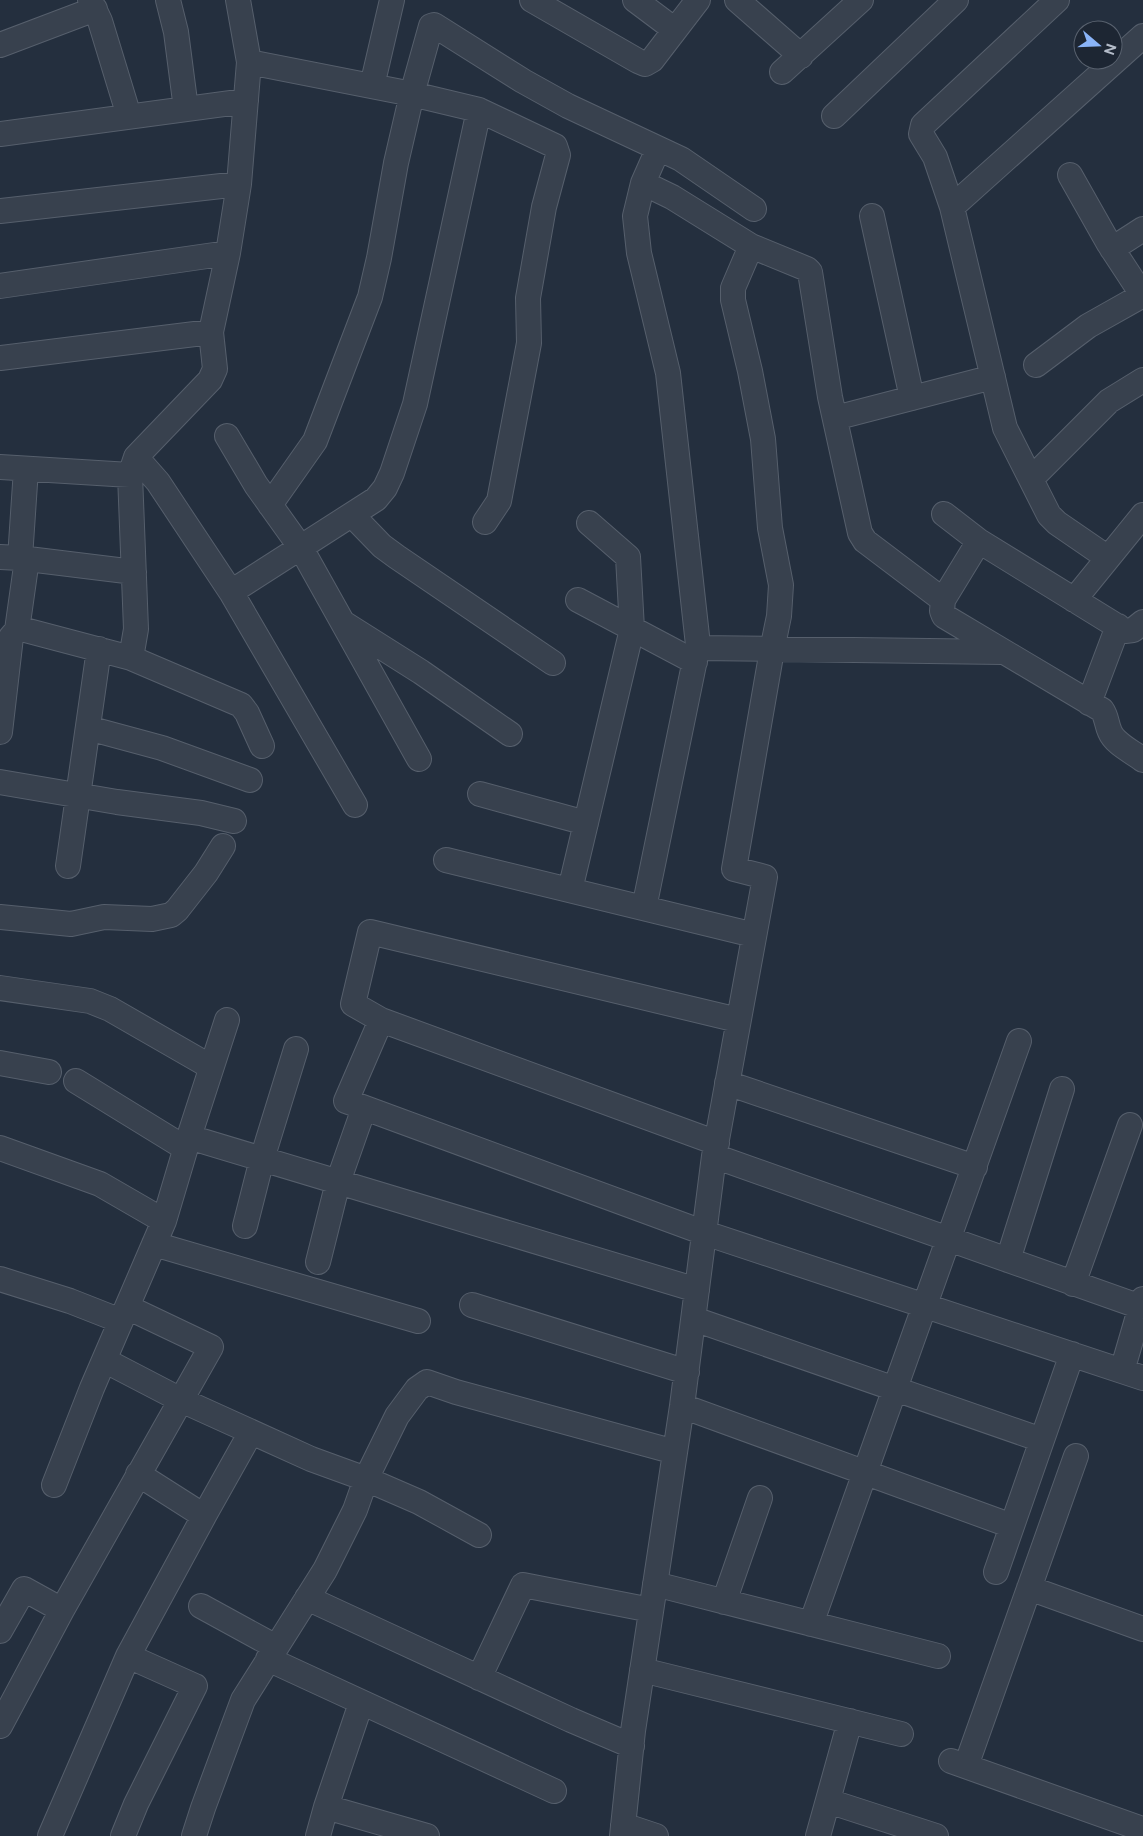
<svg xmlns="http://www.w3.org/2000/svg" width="1143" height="1836" font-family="'Public Sans',sans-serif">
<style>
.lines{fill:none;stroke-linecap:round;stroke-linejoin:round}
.minor-casing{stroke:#565f6c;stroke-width:26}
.minor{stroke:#38414e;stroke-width:24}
</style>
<rect width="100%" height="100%" fill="#242f3e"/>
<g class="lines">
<!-- minor casing -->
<g class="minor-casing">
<path id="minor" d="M90,0L100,21L129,116
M168,0L176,32L186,109
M532,0L638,61L645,64L652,60L698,0
M635,0L675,30
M737,0L801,56
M1057,0L923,125L921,134L935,157L952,207L1005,428L1049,515L1057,523L1108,558
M0,45L95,9
M249,62L412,94L479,110L555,146L558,155L544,207L528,298L529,343L499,501L485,522
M782,72L861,0
M372,86L392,0
M834,116L956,0
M0,134L246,101
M1070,175L1109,244L1143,296
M643,183L672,197L751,246L807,269L810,272L830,397L860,533L865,541L943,600
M952,207L1143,36
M0,211L239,184
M872,216L912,398
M1112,249L1143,229
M0,286L228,253
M0,358L211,332
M1036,365L1088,326L1143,295
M835,418L993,377
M227,436L256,485L301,548L419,759
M136,457L158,482L231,592L355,805
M0,467L130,475
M1031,479L1109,401L1143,380
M270,505L315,441L370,297L379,258L396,163L412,94L431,26L434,25L523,81L568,106L681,159L754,209
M944,514L979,541L1125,631L1133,630L1143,622
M352,515L382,546L397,557L553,663
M979,541L943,600L942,611L944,616L1102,710C1107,717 1106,723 1110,732C1115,744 1133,752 1143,760
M0,557L20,558L134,572
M20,558L26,469
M231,592L376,499L385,488L392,473L415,404L479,110
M578,600L695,662
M1074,600L1143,515
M345,624L421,672L510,734
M17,630L27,559
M698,648L1002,652
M131,658L136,629L130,475L136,457L210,380L215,369L211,332L228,253L239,184L249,62L238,0
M1089,703L1118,626
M88,728L162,748L250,780
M0,732L11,637L17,630H25L131,658L241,705L247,713L262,746
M0,782L117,802L201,813L234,821
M480,794L586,823
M446,860L754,935
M68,866L99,649
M570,890L632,629L628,557L589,523
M644,908L698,645L668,373L639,253L635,216L643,183L658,149
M0,917L71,924L104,917L152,919L171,915L177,910L206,873L223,846
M0,988L90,1001L110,1009L211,1067
M381,1020L353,1004L370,932L738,1020
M0,1063L49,1072
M76,1081L185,1148
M727,1083L975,1167
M189,1137L697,1290
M717,1143L381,1020L346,1101L705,1233L1143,1378
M0,1148L100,1184L164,1221
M714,1156L1141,1307
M245,1226L262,1159L296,1049
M154,1244L418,1321
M1008,1260L1062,1089
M318,1262L338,1182L364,1108
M0,1279L70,1301L121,1321
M1073,1284L1130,1125
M472,1305L687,1372
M694,1319L1042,1440
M104,1360L181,1400L311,1459L366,1479L419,1502L479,1535
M1122,1371L1143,1299
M682,1406L1012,1526
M54,1485L92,1388L164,1221L189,1137L227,1020
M204,1516L251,1432
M996,1572L1072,1354
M655,1584L938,1656
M1029,1588L1143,1629
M307,1598L571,1720L632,1746
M724,1602L760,1498
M201,1606L276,1647
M811,1624L1019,1041
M0,1631L24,1589L62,1610
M268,1659L554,1791
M642,1670L901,1734
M479,1678L523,1585L651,1610
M0,1726L62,1610L211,1347L127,1307
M951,1761L1142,1829
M966,1766L1076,1456
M828,1801L936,1836
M326,1807L427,1836
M623,1825L656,1836
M50,1836L128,1656
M123,1836L136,1804L195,1686L128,1656L204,1516L138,1474
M194,1836L203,1808L243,1700L325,1570L355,1510L366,1479L397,1416L417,1389L427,1382L456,1392L675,1452
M318,1836L326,1807L361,1703
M622,1836L633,1731L682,1406L714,1156L765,877L734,869L772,650L779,616L781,585L770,528L763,439L750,371L733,300V288L751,246
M818,1836L850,1721"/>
</g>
<!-- minor -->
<use href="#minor" class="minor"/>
</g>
<!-- north arrow -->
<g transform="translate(1098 45) rotate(109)"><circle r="24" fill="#1d2633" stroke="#59626f"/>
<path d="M0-4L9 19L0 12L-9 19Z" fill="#8ab4f8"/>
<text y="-8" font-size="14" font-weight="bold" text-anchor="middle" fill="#b4bcc9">N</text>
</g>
</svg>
